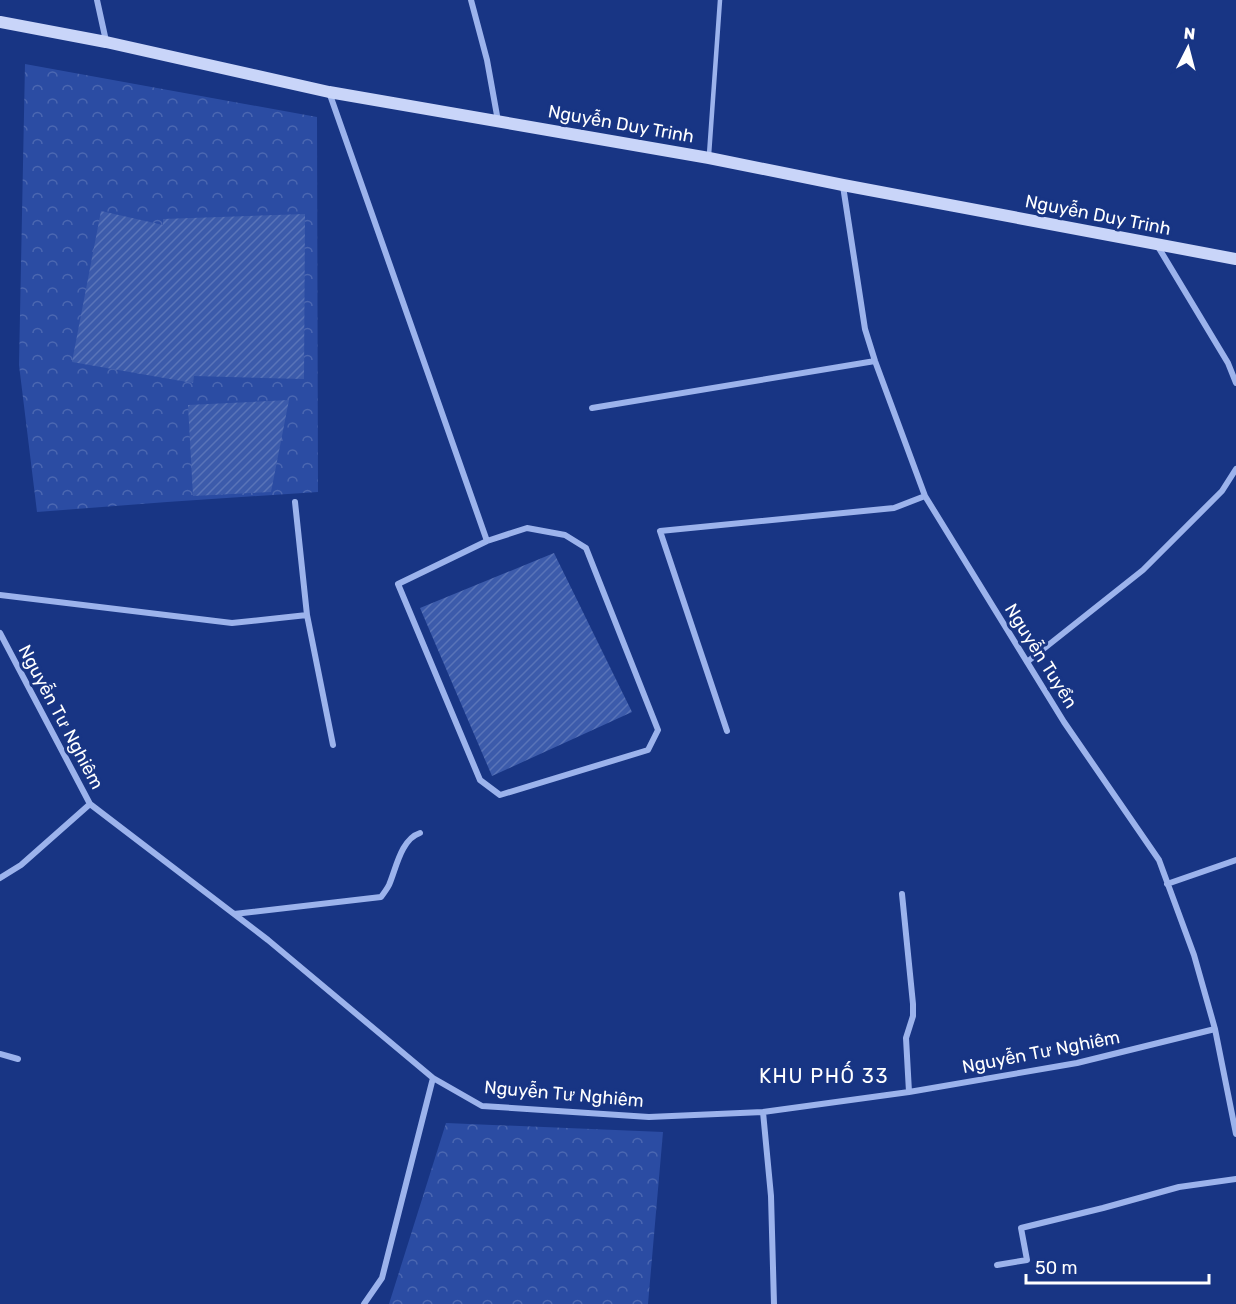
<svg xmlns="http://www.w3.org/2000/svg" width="1236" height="1304" font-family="Rubik,sans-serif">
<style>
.park{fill:url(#park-crowns)}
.building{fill:url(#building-hatch)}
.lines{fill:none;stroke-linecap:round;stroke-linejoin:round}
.service{stroke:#9cb3ec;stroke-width:4.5}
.minor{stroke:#9cb3ec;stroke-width:6}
.secondary{stroke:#c9d5f9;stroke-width:12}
.labels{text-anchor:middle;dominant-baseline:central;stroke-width:6;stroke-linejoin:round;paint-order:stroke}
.street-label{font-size:18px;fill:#fff;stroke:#183584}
.neighbourhood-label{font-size:20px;letter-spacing:1.5px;fill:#fff;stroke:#183584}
</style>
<defs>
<pattern id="park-crowns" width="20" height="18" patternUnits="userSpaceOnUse" patternTransform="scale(1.5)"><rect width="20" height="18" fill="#2b4ca3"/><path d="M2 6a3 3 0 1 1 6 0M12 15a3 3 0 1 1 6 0" fill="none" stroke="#4b67b1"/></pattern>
<pattern id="building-hatch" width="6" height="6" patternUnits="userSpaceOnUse" patternTransform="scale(1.5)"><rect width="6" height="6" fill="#3c5bab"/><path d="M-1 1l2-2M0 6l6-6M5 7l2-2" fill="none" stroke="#5974b8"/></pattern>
</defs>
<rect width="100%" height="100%" fill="#183584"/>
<!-- park -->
<path class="park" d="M25,64L317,117L318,492L167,502L37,512L19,365Z
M446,1123L663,1132L648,1304H389Z"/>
<!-- building -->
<path class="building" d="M101,211L163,225V219L305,214L304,379L194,376L193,383L72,362Z
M289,400L271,492L193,496L188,405Z
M554,553L632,712L492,776L420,608Z"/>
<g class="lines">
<!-- service -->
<path class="service" d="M709,155L720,0"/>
<!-- minor -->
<path class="minor" d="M97,0L106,41
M471,0L487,60L498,121
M329,92L487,541
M843,186L865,329L875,361L925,496L1064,722L1159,860L1194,955L1215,1029L1236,1134
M1157,245L1228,363L1236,383
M592,408L875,361
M295,502L307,615L333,745
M527,528L565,535L586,548L658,730L648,750L500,795L480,780L398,584L487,541Z
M0,595L232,623L307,615
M0,633L90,804L268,940L433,1078L482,1106L649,1117L763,1112L909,1092L1077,1063L1215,1029
M1027,662L1143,570L1222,491L1236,469
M727,731L660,531L894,508L925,496
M0,878L21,865L90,804
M1167,884L1236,860
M902,894L913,1004V1016L906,1038L909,1092
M234,914L381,897C384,893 387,889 389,885C396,869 401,839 420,833
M0,1054L18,1059
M763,1112L771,1196L774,1304
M997,1265L1027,1260L1021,1228L1103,1208L1179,1187L1236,1179
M364,1304L382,1278L433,1078"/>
<!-- secondary -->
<path class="secondary" d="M0,22L106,42L329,92L709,158L843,185L1236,259"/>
</g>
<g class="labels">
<!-- street labels -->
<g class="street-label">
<text transform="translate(621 124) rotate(10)">Nguyễn Duy Trinh</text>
<text transform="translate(1098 215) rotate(11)">Nguyễn Duy Trinh</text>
<text transform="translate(1041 656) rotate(58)">Nguyễn Tuyển</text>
<text transform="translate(61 717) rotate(62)">Nguyễn Tư Nghiêm</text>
<text transform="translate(1041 1052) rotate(-11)">Nguyễn Tư Nghiêm</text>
<text transform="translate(564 1094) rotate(5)">Nguyễn Tư Nghiêm</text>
</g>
<!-- neighbourhood labels -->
<g class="neighbourhood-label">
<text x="824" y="1076">KHU PHỐ 33</text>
</g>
</g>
<!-- north arrow -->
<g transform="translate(1188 48) rotate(6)" stroke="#183584" stroke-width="4.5" paint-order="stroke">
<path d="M0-4.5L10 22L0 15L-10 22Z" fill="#ffffff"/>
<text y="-9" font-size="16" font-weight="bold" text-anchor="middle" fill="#ffffff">N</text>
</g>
<!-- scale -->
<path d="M1026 1274v9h183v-9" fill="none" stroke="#ffffff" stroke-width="3"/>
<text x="1035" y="1274" font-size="18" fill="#ffffff" stroke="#183584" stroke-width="4.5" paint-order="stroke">50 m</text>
</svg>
